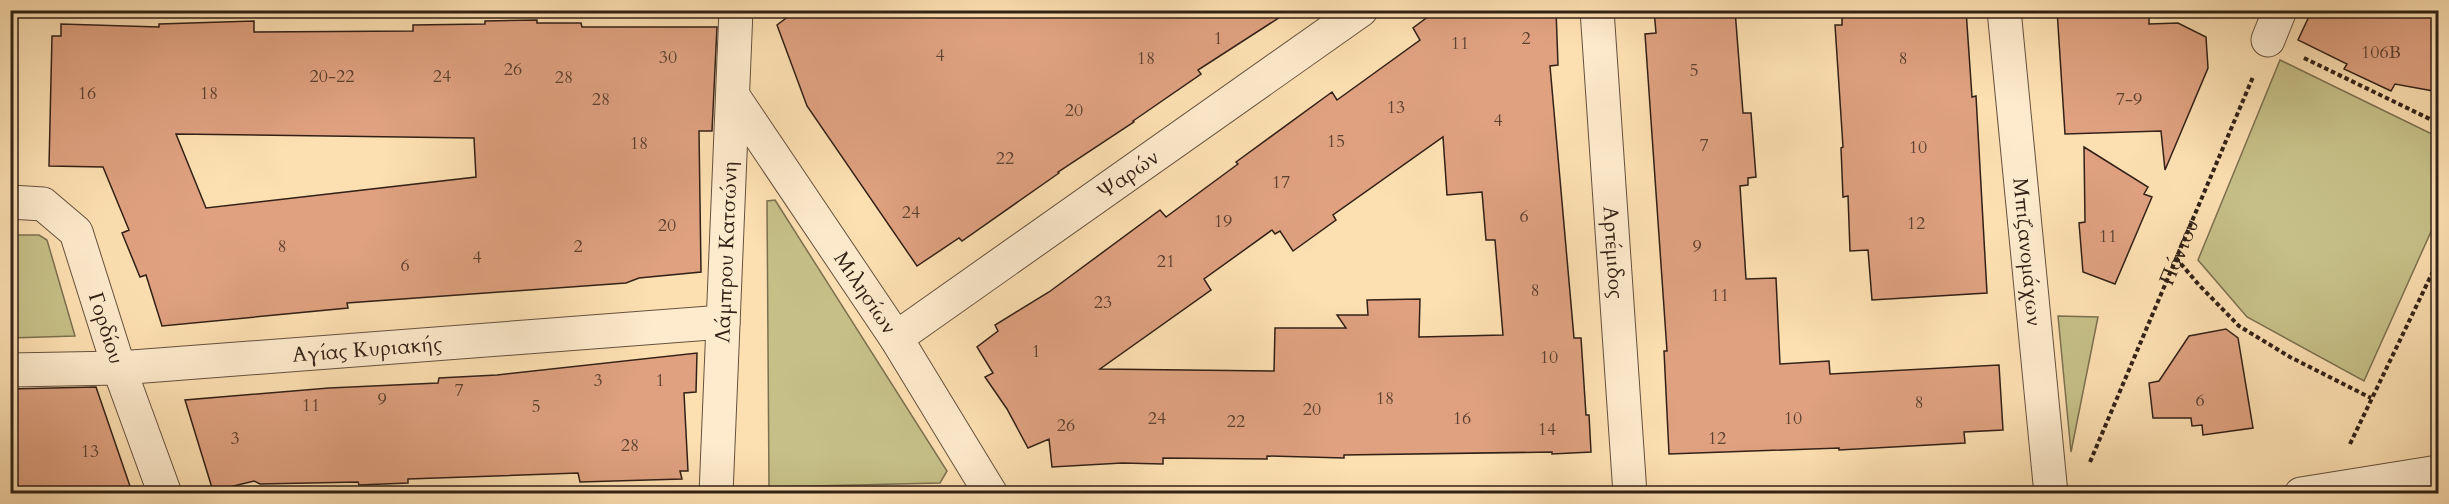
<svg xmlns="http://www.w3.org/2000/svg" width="2449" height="504" font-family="Cardo,serif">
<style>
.green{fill:#c6c088;stroke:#7c704f;stroke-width:1.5}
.building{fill:#dfa180;stroke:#322116;stroke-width:1.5;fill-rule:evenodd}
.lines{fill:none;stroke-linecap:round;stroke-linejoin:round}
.minor-casing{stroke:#65513d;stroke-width:35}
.path{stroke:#322116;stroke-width:4;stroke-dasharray:4.5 3;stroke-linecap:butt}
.minor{stroke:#feebcd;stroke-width:33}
.labels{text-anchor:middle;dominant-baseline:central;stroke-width:5;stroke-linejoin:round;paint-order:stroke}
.number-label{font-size:18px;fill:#5d4130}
.street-label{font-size:21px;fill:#322116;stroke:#feebcd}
</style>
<rect width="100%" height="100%" fill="#fde0b2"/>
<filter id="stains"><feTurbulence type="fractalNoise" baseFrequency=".00333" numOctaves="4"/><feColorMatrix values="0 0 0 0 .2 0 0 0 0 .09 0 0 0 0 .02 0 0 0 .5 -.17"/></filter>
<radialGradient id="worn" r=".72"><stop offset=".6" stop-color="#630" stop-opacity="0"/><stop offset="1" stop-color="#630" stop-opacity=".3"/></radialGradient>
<!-- green -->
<path class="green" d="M2280,60L2438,137V216L2364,381L2247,317L2198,260Z
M775,200L947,471L940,483L769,487L767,201Z
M11,235H39L47,240L75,336L11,338Z
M2058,316L2098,317L2071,452Z"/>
<!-- building -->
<path class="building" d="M797,10H1291L1198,70L1201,74L1133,121L1134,122L1058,172L1059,173L962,241L959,238L917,266L807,106L777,25Z
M1437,10H1556L1558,65L1550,66L1574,338H1581L1586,415H1589L1591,452L1552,454V452L1344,455V458L1267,456V459L1163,458V464L1122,463L1052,467L1049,439L1028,448L1007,409L985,377L993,373L977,347L998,331L995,325L1049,292L1160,210L1166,217L1238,164L1236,162L1332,92L1337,100L1420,40L1413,28ZM1443,137L1447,195L1482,192L1486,240H1495L1503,335L1419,337L1420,299L1367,300L1368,315H1337L1346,328H1275L1274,371L1100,369L1211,290L1204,279L1272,230L1275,234L1280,231L1293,251L1336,220L1333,215Z
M1654,10H1735L1743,113H1751L1756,177L1748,178V185L1740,186L1746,279L1776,278L1780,364L1829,361L1830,374L1999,365L2003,430L1964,432L1965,443L1839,450V448L1669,454L1664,351H1667L1645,34L1656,33Z
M1861,10H1966L1972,97L1976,96L1987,293L1872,300L1868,250L1850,251L1848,196L1843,197L1841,148L1843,147L1835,25H1842V16L1861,15Z
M2057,10H2149V24L2178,23L2206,37L2208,68L2165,170L2161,131L2065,134Z
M2312,10H2439V92L2395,84L2391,91L2344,69L2347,64L2298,40Z
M537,20V23H581L582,27H717L712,131H699L701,272L639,278L626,283L347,303L348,308L162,326L146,275L140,277L122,233L129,230L103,167L49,166L52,36H61V24L159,27V24L254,21V32L413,31V25L485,24V21ZM176,134L474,138L476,177L206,208Z
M2084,147L2148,187L2144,194L2152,197L2115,284L2083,272L2079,223L2085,222Z
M2226,329L2238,338L2253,428L2203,435L2202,425L2192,426L2191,418H2153L2149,383L2159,381L2189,336Z
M697,353L696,392L684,393L688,471H680L682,479L580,482L578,473L408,479V483L359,485L358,482L260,484L254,481L213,491L185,400L329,388L438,383L439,378L497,375Z
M96,387L132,492L10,494V389Z"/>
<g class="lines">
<!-- minor casing -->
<g class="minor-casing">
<g id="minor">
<path id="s2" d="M1597,10L1630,494"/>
<path id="s3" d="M2004,10L2051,494"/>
<path d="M2268,40L2280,10"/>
<path id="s4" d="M733,96L896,338L991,494"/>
<path id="s5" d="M10,202L43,204L76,232L119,368L165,494"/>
<path id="s6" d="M896,338L1361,10"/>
<path id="s7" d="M10,370L119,368L723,322"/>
<path id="s8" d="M716,494L736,10"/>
<path d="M2301,494L2438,472"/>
</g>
</g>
<!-- path -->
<g class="path">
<path d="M2304,58L2438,123"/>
<path d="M2176,258L2199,285L2239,326L2290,357L2371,398"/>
<path d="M2350,444L2438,261"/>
<path id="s1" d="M2090,462L2253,77"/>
</g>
<!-- minor -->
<use href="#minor" class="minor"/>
</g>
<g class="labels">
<!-- number labels -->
<g class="number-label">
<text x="1218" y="38">1</text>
<text x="1526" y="38">2</text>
<text x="1460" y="43">11</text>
<text x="2381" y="52">106Β</text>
<text x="940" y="55">4</text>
<text x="668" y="57">30</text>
<text x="1146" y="58">18</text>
<text x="1903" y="58">8</text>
<text x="513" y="69">26</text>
<text x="1694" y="70">5</text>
<text x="332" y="76">20-22</text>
<text x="442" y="76">24</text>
<text x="564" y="77">28</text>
<text x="87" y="93">16</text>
<text x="209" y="93">18</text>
<text x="601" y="99">28</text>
<text x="2129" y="99">7-9</text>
<text x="1396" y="107">13</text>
<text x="1074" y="110">20</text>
<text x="1498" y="120">4</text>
<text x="1336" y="141">15</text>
<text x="639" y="143">18</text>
<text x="1704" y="145">7</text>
<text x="1918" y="147">10</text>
<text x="1005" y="158">22</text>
<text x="1281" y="182">17</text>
<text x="911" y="212">24</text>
<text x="1524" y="216">6</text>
<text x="1223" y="221">19</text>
<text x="1916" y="223">12</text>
<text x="667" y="225">20</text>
<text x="2108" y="236">11</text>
<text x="282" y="246">8</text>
<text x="578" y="246">2</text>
<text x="1697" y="246">9</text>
<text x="477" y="257">4</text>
<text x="1166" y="261">21</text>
<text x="405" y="265">6</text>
<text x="1535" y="290">8</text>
<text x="1720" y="295">11</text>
<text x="1103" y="302">23</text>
<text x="1036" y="351">1</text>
<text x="1549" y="357">10</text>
<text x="598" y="380">3</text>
<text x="660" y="380">1</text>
<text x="459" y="390">7</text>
<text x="1385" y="398">18</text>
<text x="382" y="399">9</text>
<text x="2200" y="400">6</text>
<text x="1919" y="402">8</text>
<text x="311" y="405">11</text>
<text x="536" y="406">5</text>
<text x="1312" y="409">20</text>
<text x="1157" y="418">24</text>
<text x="1462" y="418">16</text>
<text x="1793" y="418">10</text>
<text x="1236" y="421">22</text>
<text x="1066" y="425">26</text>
<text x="1547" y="429">14</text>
<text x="235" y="438">3</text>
<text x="1717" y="438">12</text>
<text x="630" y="445">28</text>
<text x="90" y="451">13</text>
</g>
<!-- street labels -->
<g class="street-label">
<text stroke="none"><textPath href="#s6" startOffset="284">Ψαρών</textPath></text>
<text stroke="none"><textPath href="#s8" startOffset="242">Λάμπρου Κατσώνη</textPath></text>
<text stroke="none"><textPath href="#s2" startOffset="243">Αρτέμιδος</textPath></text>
<text stroke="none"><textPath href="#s3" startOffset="243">Μπιζανομάχων</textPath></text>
<text stroke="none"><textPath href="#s1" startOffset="228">Πόντου</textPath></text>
<text stroke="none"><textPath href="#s4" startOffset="237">Μιλησίων</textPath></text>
<text stroke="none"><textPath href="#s5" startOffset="177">Γορδίου</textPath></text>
<text stroke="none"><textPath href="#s7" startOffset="358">Αγίας Κυριακής</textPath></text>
</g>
</g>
<!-- margin -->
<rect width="2449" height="504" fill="none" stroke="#fde0b2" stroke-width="36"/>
<rect x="12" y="12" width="2425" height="480" fill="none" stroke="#322116" stroke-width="3"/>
<rect x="18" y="18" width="2413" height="468" fill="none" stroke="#322116" stroke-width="1.5"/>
<rect width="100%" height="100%" filter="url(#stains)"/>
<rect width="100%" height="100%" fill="url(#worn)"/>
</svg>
